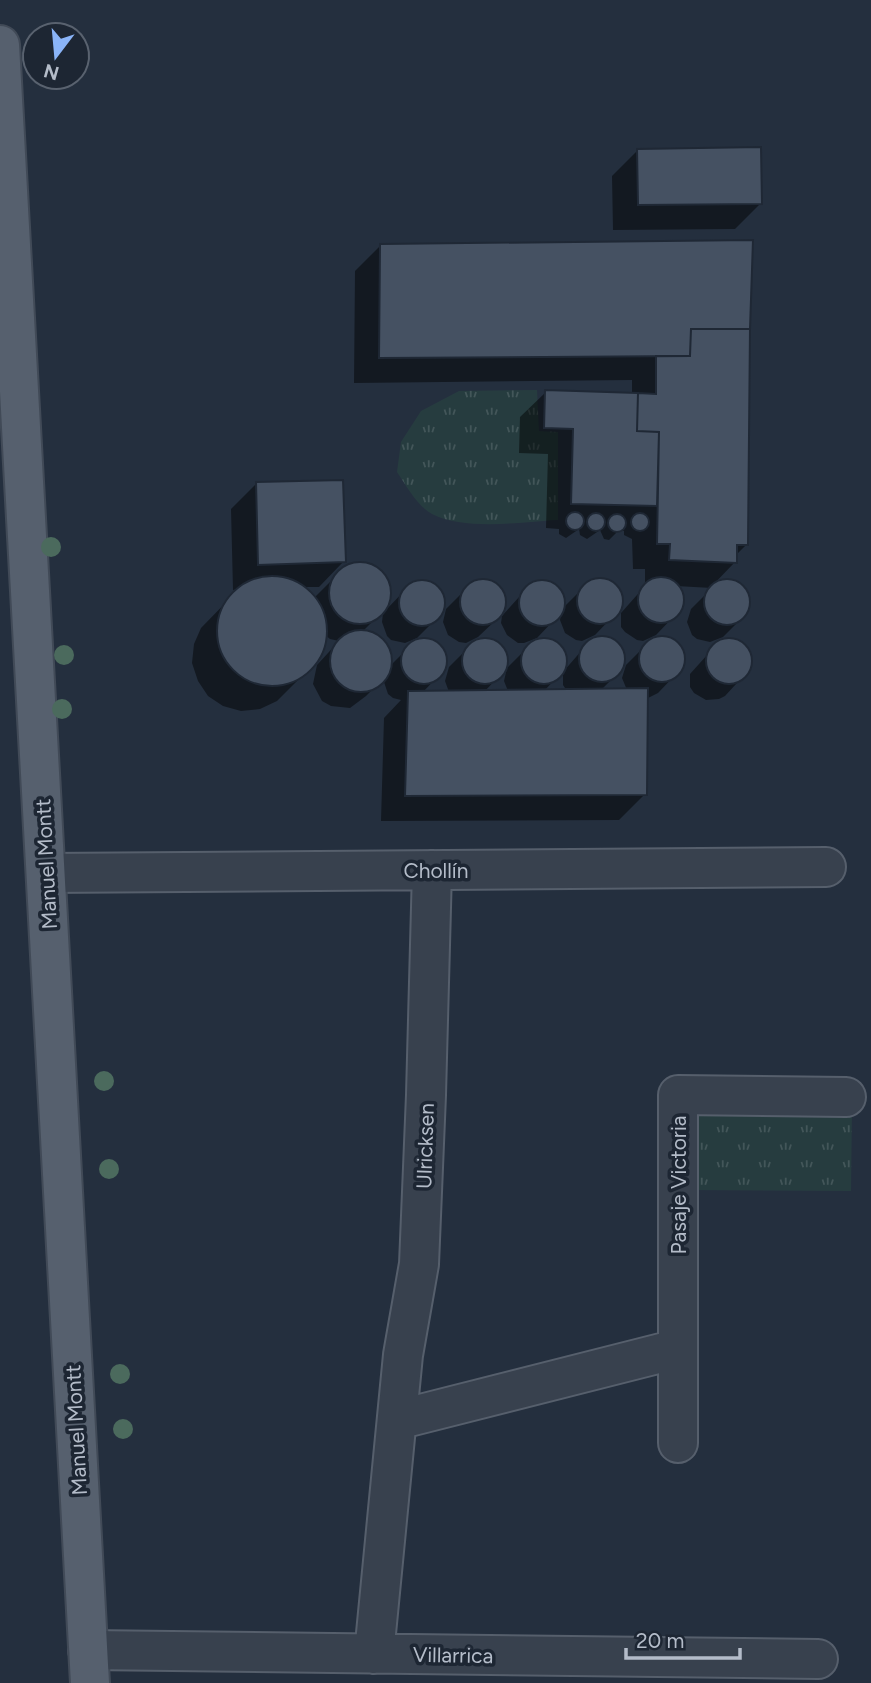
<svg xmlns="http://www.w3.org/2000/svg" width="871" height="1683" font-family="Figtree,sans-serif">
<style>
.grass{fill:url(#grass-tufts)}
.shadow{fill:#0007}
.building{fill:#455162;stroke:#1f2835;stroke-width:2}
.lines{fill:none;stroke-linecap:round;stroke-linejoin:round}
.minor-casing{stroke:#565f6c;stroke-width:42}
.primary-casing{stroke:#414a57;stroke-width:42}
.minor{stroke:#38414e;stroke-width:38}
.primary{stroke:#56606e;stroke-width:38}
.tree{fill:#4b6a5d}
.labels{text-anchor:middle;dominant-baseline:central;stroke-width:7;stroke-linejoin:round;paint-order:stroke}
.street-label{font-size:21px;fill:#b4bcc9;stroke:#1d2633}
</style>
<defs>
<pattern id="grass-tufts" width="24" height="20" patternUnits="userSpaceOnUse" patternTransform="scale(1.75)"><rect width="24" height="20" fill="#263c3f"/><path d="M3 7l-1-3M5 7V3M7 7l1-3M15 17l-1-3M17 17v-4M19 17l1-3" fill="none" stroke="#435659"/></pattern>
</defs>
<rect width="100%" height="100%" fill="#242f3e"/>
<!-- grass -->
<path class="grass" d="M537,390L539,431L558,432V520C521,522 466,531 432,514C417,506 406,485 397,472L401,442L421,411L459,391Z
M688,1104L852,1105L851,1191L688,1190Z"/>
<!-- shadow -->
<path class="shadow" d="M638,150L761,203L735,229L613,230L612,176Z
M751,241L746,545L735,556V562L711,587L728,581L741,586L748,599L746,613L741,619L723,637L710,642L697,639L692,635L687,622L691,609L712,588L676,586L682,597L679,611L656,635L643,641L637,640L625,632L621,627V613L645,586V569H633L632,539L624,535V531L619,530L609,540L604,539L600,530L587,539L580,535L579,529L566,538L559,534V529L546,528L548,454L519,453L520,417L546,392L632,395V380L354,383L355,271L381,245Z
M256,484L344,561L319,587H304L314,598L341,571L349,566L368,565L376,569L387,584L388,602L383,611L361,633L368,632L377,637L388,651L390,660L388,668L411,645L425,640L438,646L445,658L442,672L423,692H449L445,681L449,667L472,644L486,640L499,645L506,657L503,672L484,692L508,691L504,681L507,668L531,644L545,640L558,645L565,658L562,672L544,691H567L563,685V672L589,642L603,638L616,643L621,648L623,662L616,675L601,690H627L622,678L626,665L649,642L663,638L676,643L683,655L681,669L658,693L646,699L645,794L619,820L381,821L384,718L401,700L393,698L388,694L383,679L366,696L350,708L331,706L322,701L313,684L317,665L339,641L330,639L325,635L323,648L315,663L277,701L260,709L241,711L223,706L208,696L198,681L192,663L194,644L201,628L239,589L233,590L231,509Z
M601,580L614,585L621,597L618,611L595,635L582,641L576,640L565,633L560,620L562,608L555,619L537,638L524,643H518L507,635L501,623L502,616L529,586L542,582L556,587L563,599V608L587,584Z
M423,582L436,587L443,600L441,614L417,638L405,643L391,640L387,636L382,622L383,613L409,586Z
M484,582L497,587L501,592L504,606L497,619L478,637L466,643L459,642L448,635L443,622L446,609L470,585Z
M731,639L744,645L751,657L748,671L725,696L719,699L706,700L694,693L690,687V674L717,644Z"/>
<!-- building -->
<path class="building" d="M761,147L762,204L638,205L637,149Z
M753,240L750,329H691L690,356L379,358L380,244Z
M691,329H750L748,545H737V563L669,560L670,544H657L659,432L637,431L638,393L656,394V356H690Z
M545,390L638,393L637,431L659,432L657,506L571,504L573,429L544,428Z
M343,480L346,562L258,565L256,482Z
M566 521a9 9 0 1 1 18 0a9 9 0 1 1-18 0Z
M631 522a9 9 0 1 1 18 0a9 9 0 1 1-18 0Z
M587 522a9 9 0 1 1 18 0a9 9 0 1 1-18 0Z
M608 523a9 9 0 1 1 18 0a9 9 0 1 1-18 0Z
M329 593a31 31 0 1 1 62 0a31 31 0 1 1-62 0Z
M217 631a55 55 0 1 1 110 0a55 55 0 1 1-110 0Z
M638 600a23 23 0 1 1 46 0a23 23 0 1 1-46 0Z
M577 601a23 23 0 1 1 46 0a23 23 0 1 1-46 0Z
M460 602a23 23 0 1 1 46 0a23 23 0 1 1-46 0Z
M704 602a23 23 0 1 1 46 0a23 23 0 1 1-46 0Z
M399 603a23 23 0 1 1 46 0a23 23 0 1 1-46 0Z
M519 603a23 23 0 1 1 46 0a23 23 0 1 1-46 0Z
M330 661a31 31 0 1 1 62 0a31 31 0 1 1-62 0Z
M579 659a23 23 0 1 1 46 0a23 23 0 1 1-46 0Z
M639 659a23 23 0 1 1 46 0a23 23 0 1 1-46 0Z
M706 661a23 23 0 1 1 46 0a23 23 0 1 1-46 0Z
M401 661a23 23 0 1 1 46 0a23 23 0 1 1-46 0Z
M462 661a23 23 0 1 1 46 0a23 23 0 1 1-46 0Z
M521 661a23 23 0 1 1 46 0a23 23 0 1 1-46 0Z
M648,688L647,795L405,796L408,691Z"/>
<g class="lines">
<!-- minor casing -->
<g class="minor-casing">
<path id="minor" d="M46,873L826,867
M397,1420L677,1349
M678,1443V1095L846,1097
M88,1650L818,1659
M374,1654L403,1355L419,1264L426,1095L432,870"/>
</g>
<!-- primary casing -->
<g class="primary-casing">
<path id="primary" d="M0,45L90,1683"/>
</g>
<!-- minor -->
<use href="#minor" class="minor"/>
<!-- primary -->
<use href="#primary" class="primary"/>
</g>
<!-- trees -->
<g class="tree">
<circle cx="51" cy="547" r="10"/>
<circle cx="64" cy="655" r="10"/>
<circle cx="62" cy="709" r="10"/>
<circle cx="104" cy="1081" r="10"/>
<circle cx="109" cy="1169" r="10"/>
<circle cx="120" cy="1374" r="10"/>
<circle cx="123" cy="1429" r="10"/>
</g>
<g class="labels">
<!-- street labels -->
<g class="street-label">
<text transform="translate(46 864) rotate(-93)">Manuel Montt</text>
<text x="436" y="870">Chollín</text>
<text transform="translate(425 1146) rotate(-88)">Ulricksen</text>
<text transform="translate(678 1185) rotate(-90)">Pasaje Victoria</text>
<text transform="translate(76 1430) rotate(-93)">Manuel Montt</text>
<text transform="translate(453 1655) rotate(1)">Villarrica</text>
</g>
</g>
<!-- north arrow -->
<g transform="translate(56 56) rotate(196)"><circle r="33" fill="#1d2633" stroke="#59626f" stroke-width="2"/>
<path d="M0-5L12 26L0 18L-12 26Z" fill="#8ab4f8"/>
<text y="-10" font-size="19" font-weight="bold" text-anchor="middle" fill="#b4bcc9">N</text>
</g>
<!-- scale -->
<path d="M626 1648v10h114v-10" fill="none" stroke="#b4bcc9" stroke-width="3.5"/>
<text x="636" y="1648" font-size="21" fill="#b4bcc9" stroke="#1d2633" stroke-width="5" paint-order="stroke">20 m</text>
</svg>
